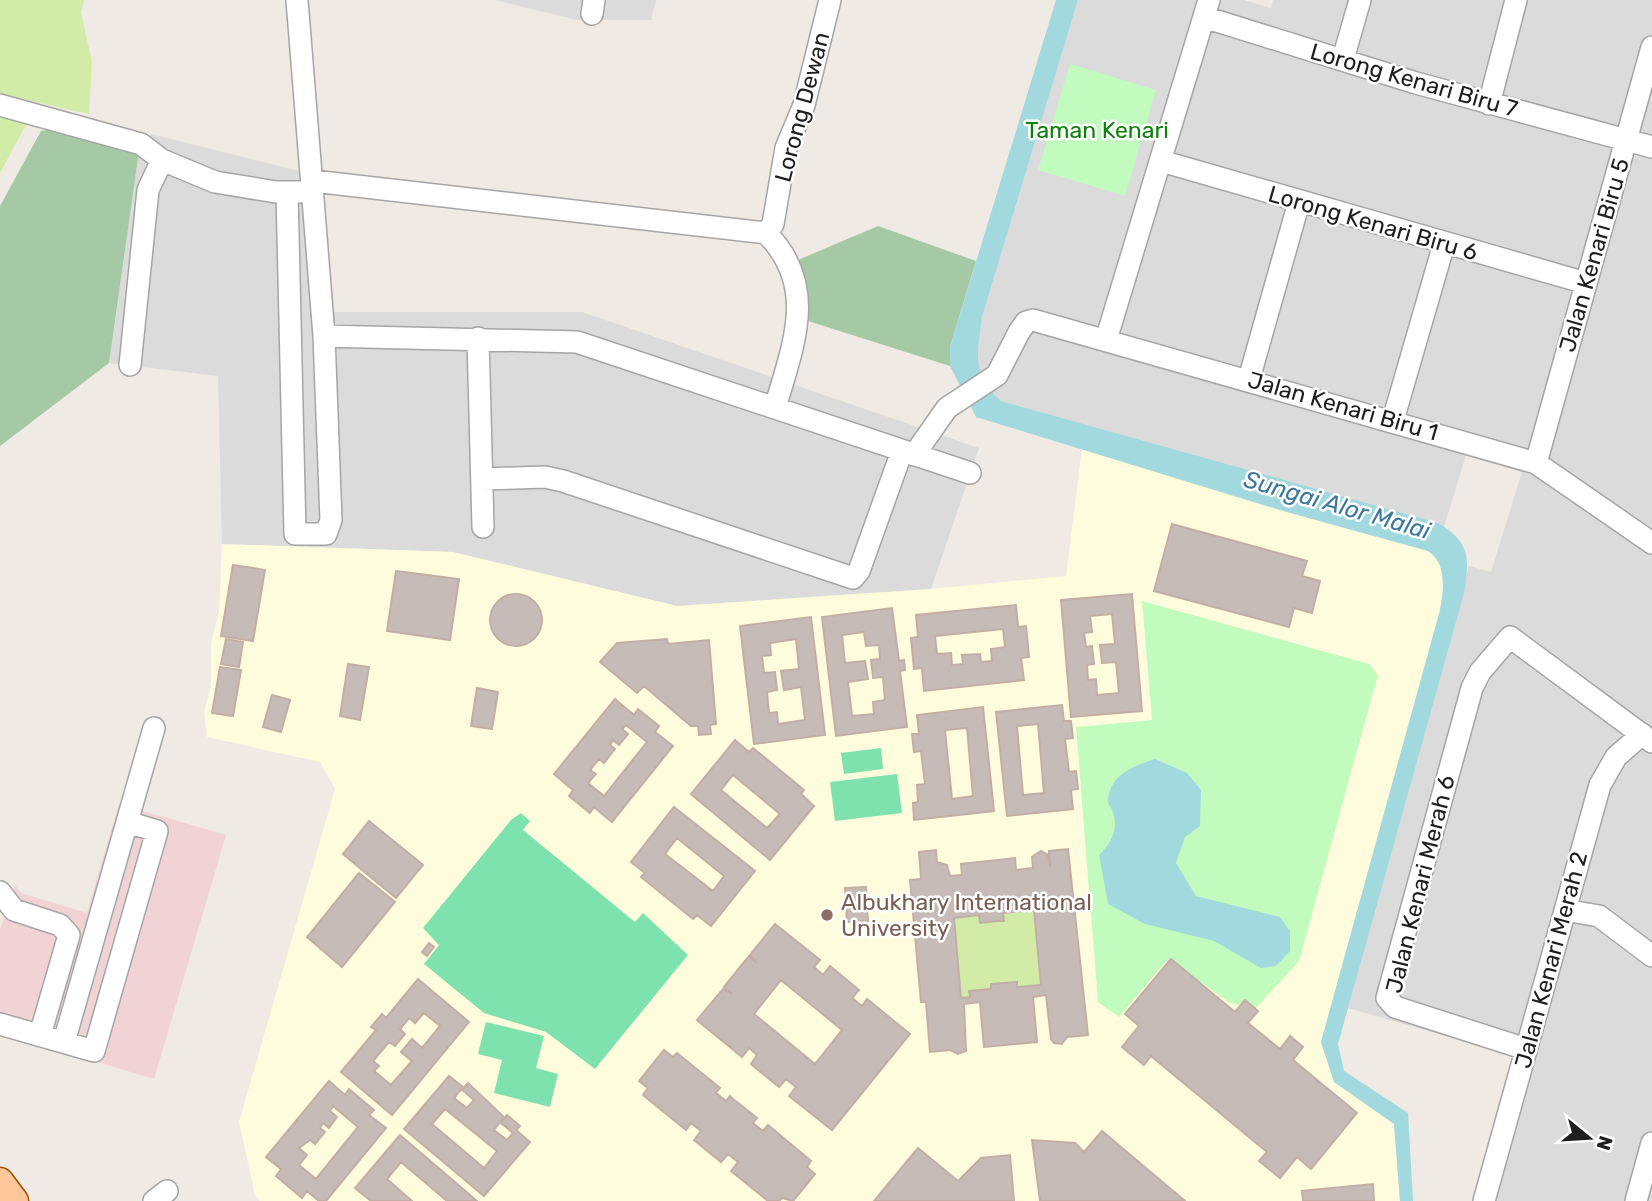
<svg xmlns="http://www.w3.org/2000/svg" width="1652" height="1201" font-family="Rubik,sans-serif">
<style>
.residential{fill:#dcdbdb}
.commercial{fill:#f1d2d5}
.education{fill:#fffbdd}
.grass{fill:#d2eca7}
.cemetery{fill:#a4c9a4}
.park{fill:#c1fcbe}
.pitch{fill:#7ee2ae}
.water{fill:#a2d9df}
.building{fill:#c7bbb7;stroke:#c2aea5;stroke-width:2;fill-rule:evenodd}
.lines{fill:none;stroke-linecap:round;stroke-linejoin:round}
.minor-casing{stroke:#a5a5a5;stroke-width:24}
.major-casing{stroke:#985200;stroke-width:29}
.minor{stroke:#fff;stroke-width:21}
.major{stroke:#ffc699;stroke-width:26}
.education-dot{fill:#8d6e63;stroke:#fff;stroke-width:2.5}
.labels{text-anchor:middle;dominant-baseline:central;stroke-width:5;stroke-linejoin:round;paint-order:stroke}
.street-label{font-size:23px;fill:#1e1e1e;stroke:#fff}
.park-label{font-size:23px;fill:#0c8107;stroke:#fff}
.education-label{font-size:23px;fill:#785e54;stroke:#fff;text-anchor:start}
.water-label{font-size:24px;font-style:italic;fill:#3e789a;stroke:#fff}
</style>
<rect width="100%" height="100%" fill="#efeae3"/>
<!-- residential -->
<path class="residential" d="M495,0H656L651,20H577Z
M1078,0H1244L1271,8L1273,0H1652V1201H1475L1516,1056L1348,1008L1469,566L1491,572L1522,472L1466,455L1444,527L1001,401L989,390L976,366L982,317Z
M151,134L323,177L333,312H582L979,448L931,589L677,606L453,552L222,544L218,376L109,363L139,151Z"/>
<!-- commercial -->
<path class="commercial" d="M119,804L226,835L154,1079L0,1033V930L15,885L21,893L87,913Z"/>
<!-- education -->
<path class="education" d="M1082,449L1428,551L1440,563L1443,587L1440,610L1321,1042L1334,1082L1394,1124L1400,1201H260L255,1195L239,1122L335,789L320,762L207,737L204,712L211,686V643L219,611L222,544L453,552L677,606L931,589L1066,576Z"/>
<!-- grass -->
<path class="grass" d="M0,0H84L81,13L92,62L89,114L0,94Z
M0,113L28,121L0,173Z
M1034,910L1041,985L1017,987L1016,982L991,984V989L961,998L954,918L979,915L980,923L1004,920L1003,913Z"/>
<!-- cemetery -->
<path class="cemetery" d="M63,127L139,151L109,363L0,446V206L41,131Z
M878,226L976,261L950,347V366L808,321L798,260Z"/>
<!-- park -->
<path class="park" d="M1070,64L1156,90L1125,196L1038,170Z
M1142,601L1369,664L1378,675L1299,961L1256,1008L1230,1003L1168,959L1119,1017L1098,1002L1076,727L1152,720Z"/>
<!-- pitch -->
<path class="pitch" d="M881,748L883,769L844,774L841,753Z
M897,774L902,813L835,821L830,782Z
M521,813L530,821L523,830L635,922L643,913L688,955L595,1069L546,1032L484,1013L424,964L439,945L423,928L511,820Z
M486,1022L544,1036L536,1068L558,1074L550,1107L494,1093L502,1060L478,1054Z"/>
<!-- water -->
<path class="water" d="M1056,0H1078L982,317C978,354 970,373 1001,401L1438,523C1470,542 1470,558 1464,593L1338,1044L1344,1071L1408,1113L1413,1201H1400L1394,1124L1334,1082L1321,1042L1440,610C1444,590 1447,563 1428,551L1283,511L976,417L950,366V347Z
M1155,759L1187,773L1201,790L1200,826L1185,837L1176,863L1196,896L1280,917L1290,931V951L1276,966L1261,968L1214,941L1145,924L1108,904L1099,855C1111,843 1120,828 1112,810C1111,806 1108,805 1108,801C1109,775 1135,765 1155,759Z"/>
<!-- building -->
<path class="building" d="M1172,524L1307,561L1302,576L1320,581L1312,613L1294,608L1289,627L1154,591Z
M233,565L265,570L253,641L221,636Z
M396,571L459,579L450,640L387,631Z
M490 620a26 26 0 1 1 52 0a26 26 0 1 1-52 0Z
M1132,594L1142,711L1071,717L1061,600ZM1112,614L1115,644L1100,645L1102,663L1116,662L1119,693L1097,695L1096,679L1088,680L1087,665L1094,664L1092,646L1086,647L1084,633L1092,632L1090,616Z
M1016,605L1018,627L1026,626L1029,657L1021,658L1024,680L924,691L922,668L914,669L911,638L918,637L916,615ZM1003,629L1005,647L991,649L992,661L981,662L980,654L962,655L963,664L952,665L951,653L937,654L935,636Z
M892,608L899,661L904,660L905,670L900,671L907,727L836,736L822,617ZM864,632L866,646L879,645L880,659L871,660L873,678L883,677L885,700L873,702L874,714L852,716L848,682L868,679L865,661L845,663L842,635Z
M811,617L825,735L754,744L740,626ZM796,639L799,669L781,671L784,690L801,687L805,720L778,724L777,712L769,713L767,692L777,690L775,672L764,673L762,656L771,655L770,643Z
M226,639L243,642L239,667L221,664Z
M667,639L668,644L709,640L716,724L710,725L711,734L699,735L698,726H691L644,686L637,693L600,662L617,643Z
M348,664L369,667L360,720L340,716Z
M220,667L241,670L233,716L212,713Z
M477,688L498,692L492,729L471,726Z
M272,695L290,700L281,732L263,727Z
M615,699L634,715L638,709L659,726L655,732L673,746L612,822L594,807L590,813L569,796L573,790L554,774ZM626,725L647,742L604,796L588,783L596,774L590,770L599,759L604,763L615,749L610,745L613,740L619,745L628,734L622,729Z
M1062,705L1064,721H1071L1073,738L1065,739L1069,772L1076,771L1078,789L1071,790L1073,809L1007,816L996,712ZM1038,724L1044,793L1023,795L1017,726Z
M983,707L994,811L914,820L913,803L918,802L917,785L925,784L921,751L914,752L912,734H919L917,715ZM967,728L973,796L952,799L945,730Z
M735,740L749,752L753,748L804,790L801,794L814,806L770,860L691,794ZM733,775L780,814L767,828L721,790Z
M674,807L755,871L711,926L697,915L693,919L641,877L645,873L631,862ZM677,838L724,876L713,891L665,854Z
M369,821L423,865L396,898L343,854Z
M1068,849L1088,1035L1067,1037L1062,1044L1054,1043L1051,1039L1046,995L1033,997L1037,1042L984,1047L980,1002L964,1004L966,1051L958,1054L950,1050L930,1052L926,1002H921L910,880L921,879L919,852L936,850L937,862L947,865L950,876L962,875L961,864L998,860L1015,858L1016,870L1033,868L1032,857L1041,851L1048,855L1050,866L1049,851ZM1034,910L1041,985L1017,987V982L991,984V989L969,991L970,997L961,998L954,918L979,915L980,923L997,921H1004L1003,913Z
M359,873L395,902L342,967L307,937Z
M866,887L868,921L847,922L845,888Z
M775,924L820,960L814,967L823,975L830,966L859,990L852,998L862,1006L867,999L910,1034L832,1130L789,1096L796,1087L786,1079L779,1087L751,1064L757,1055L749,1048L742,1057L697,1020L723,989L732,994L724,987L749,956L757,963L750,955ZM781,980L842,1030L815,1064L754,1014Z
M429,943L434,947L427,956L422,952Z
M1171,959L1235,1012L1245,1000L1258,1011L1248,1023L1280,1049L1290,1036L1303,1047L1293,1060L1357,1113L1311,1169L1297,1157L1280,1178L1259,1161L1267,1152L1151,1056L1144,1065L1122,1047L1139,1026L1125,1014Z
M418,979L469,1022L392,1115L341,1072L376,1030L371,1027L382,1014L386,1018ZM424,1013L440,1026L422,1048L412,1039L401,1052L412,1061L391,1085L374,1071L379,1066L373,1061L389,1042L395,1046L405,1034L400,1029L409,1018L415,1023Z
M664,1050L673,1057L677,1053L720,1088L716,1093L726,1101L730,1096L733,1099L757,1118L753,1123L763,1131L768,1125L811,1161L807,1167L815,1174L793,1201L782,1198L779,1201H768L731,1171L738,1162L728,1154L721,1162L694,1140L701,1131L691,1123L686,1130L643,1095L648,1088L639,1081Z
M449,1076L463,1087L454,1098L467,1108L474,1100L462,1090L468,1083L504,1117L494,1130L507,1140L513,1133L501,1123L507,1115L520,1126L516,1130L530,1142L484,1196L404,1129ZM445,1109L497,1151L484,1168L432,1124Z
M329,1081L345,1095L349,1089L374,1110L369,1115L386,1128L326,1201H319L307,1191L302,1198L276,1176L281,1169L266,1157ZM333,1106L358,1127L316,1179L299,1165L307,1155L299,1148L310,1140L315,1144L325,1132L320,1128L323,1123L329,1128L337,1117L330,1111Z
M1102,1131L1185,1201H1040L1032,1140L1075,1143L1084,1152Z
M400,1135L477,1201H447L401,1162L387,1179L412,1201H371L355,1188Z
M918,1148L958,1181L981,1158L1010,1155L1014,1201H874Z
M1373,1184L1374,1201H1303L1302,1191Z"/>
<g class="lines">
<!-- minor casing -->
<g class="minor-casing">
<path id="minor" d="M592,14L594,0
M1204,17L1416,83L1652,147
M1343,59L1360,0
M1489,104L1516,0
M0,105L141,144L162,160L215,182L276,192H300
M1161,161L1586,283
M313,181L766,233
M287,192L295,534H326L331,520L324,336L297,0
M324,336L577,342L970,473
M478,338L483,527
M1106,340L1209,0
M130,365L148,190L162,160
M1249,379L1299,202
M775,408C793,345 819,286 766,233L773,224L786,148L804,105L830,0
M1393,420L1444,244
M914,455L947,408L997,375L1019,332L1026,322L1033,320L1536,463L1652,543
M1536,463L1652,47
M483,479L545,477L563,481L853,578L859,571L902,451
M0,892L14,910L60,925L69,935L40,1035
M1565,910L1599,916L1652,956
M0,1024L94,1051L157,831L127,822
M64,1042L154,728
M1526,1049L1395,1007L1387,998L1472,688L1480,672L1510,637L1652,742
M154,1201L167,1191
M1484,1201L1600,785L1616,757L1642,734
M1636,1201L1652,1143"/>
</g>
<!-- major casing -->
<g class="major-casing">
<path id="major" d="M0,1181L15,1201"/>
</g>
<!-- minor -->
<use href="#minor" class="minor"/>
<!-- major -->
<use href="#major" class="major"/>
</g>
<!-- markers -->
<circle class="education-dot" cx="827" cy="915" r="7"/>
<g class="labels">
<!-- street labels -->
<g class="street-label">
<text transform="translate(1414 80) rotate(16)">Lorong Kenari Biru 7</text>
<text transform="translate(802 107) rotate(-75)">Lorong Dewan</text>
<text transform="translate(1373 223) rotate(16)">Lorong Kenari Biru 6</text>
<text transform="translate(1594 255) rotate(-74)">Jalan Kenari Biru 5</text>
<text transform="translate(1343 406) rotate(16)">Jalan Kenari Biru 1</text>
<text transform="translate(1420 884) rotate(-76)">Jalan Kenari Merah 6</text>
<text transform="translate(1551 960) rotate(-75)">Jalan Kenari Merah 2</text>
</g>
<!-- park labels -->
<g class="park-label">
<text x="1097" y="130">Taman Kenari</text>
</g>
<!-- education labels -->
<g class="education-label">
<text x="841" y="902">Albukhary International<tspan x="841" dy="26">University</tspan></text>
</g>
<!-- water labels -->
<g class="water-label">
<text transform="translate(1337 505) rotate(16)">Sungai Alor Malai</text>
</g>
</g>
<!-- north arrow -->
<g transform="translate(1589 1138) rotate(108)" stroke="#ffffff" stroke-width="5" paint-order="stroke">
<path d="M0-5L12 26L0 18L-12 26Z" fill="#1e1e1e"/>
<text y="-10" font-size="19" font-weight="bold" text-anchor="middle" fill="#1e1e1e">N</text>
</g>
</svg>
